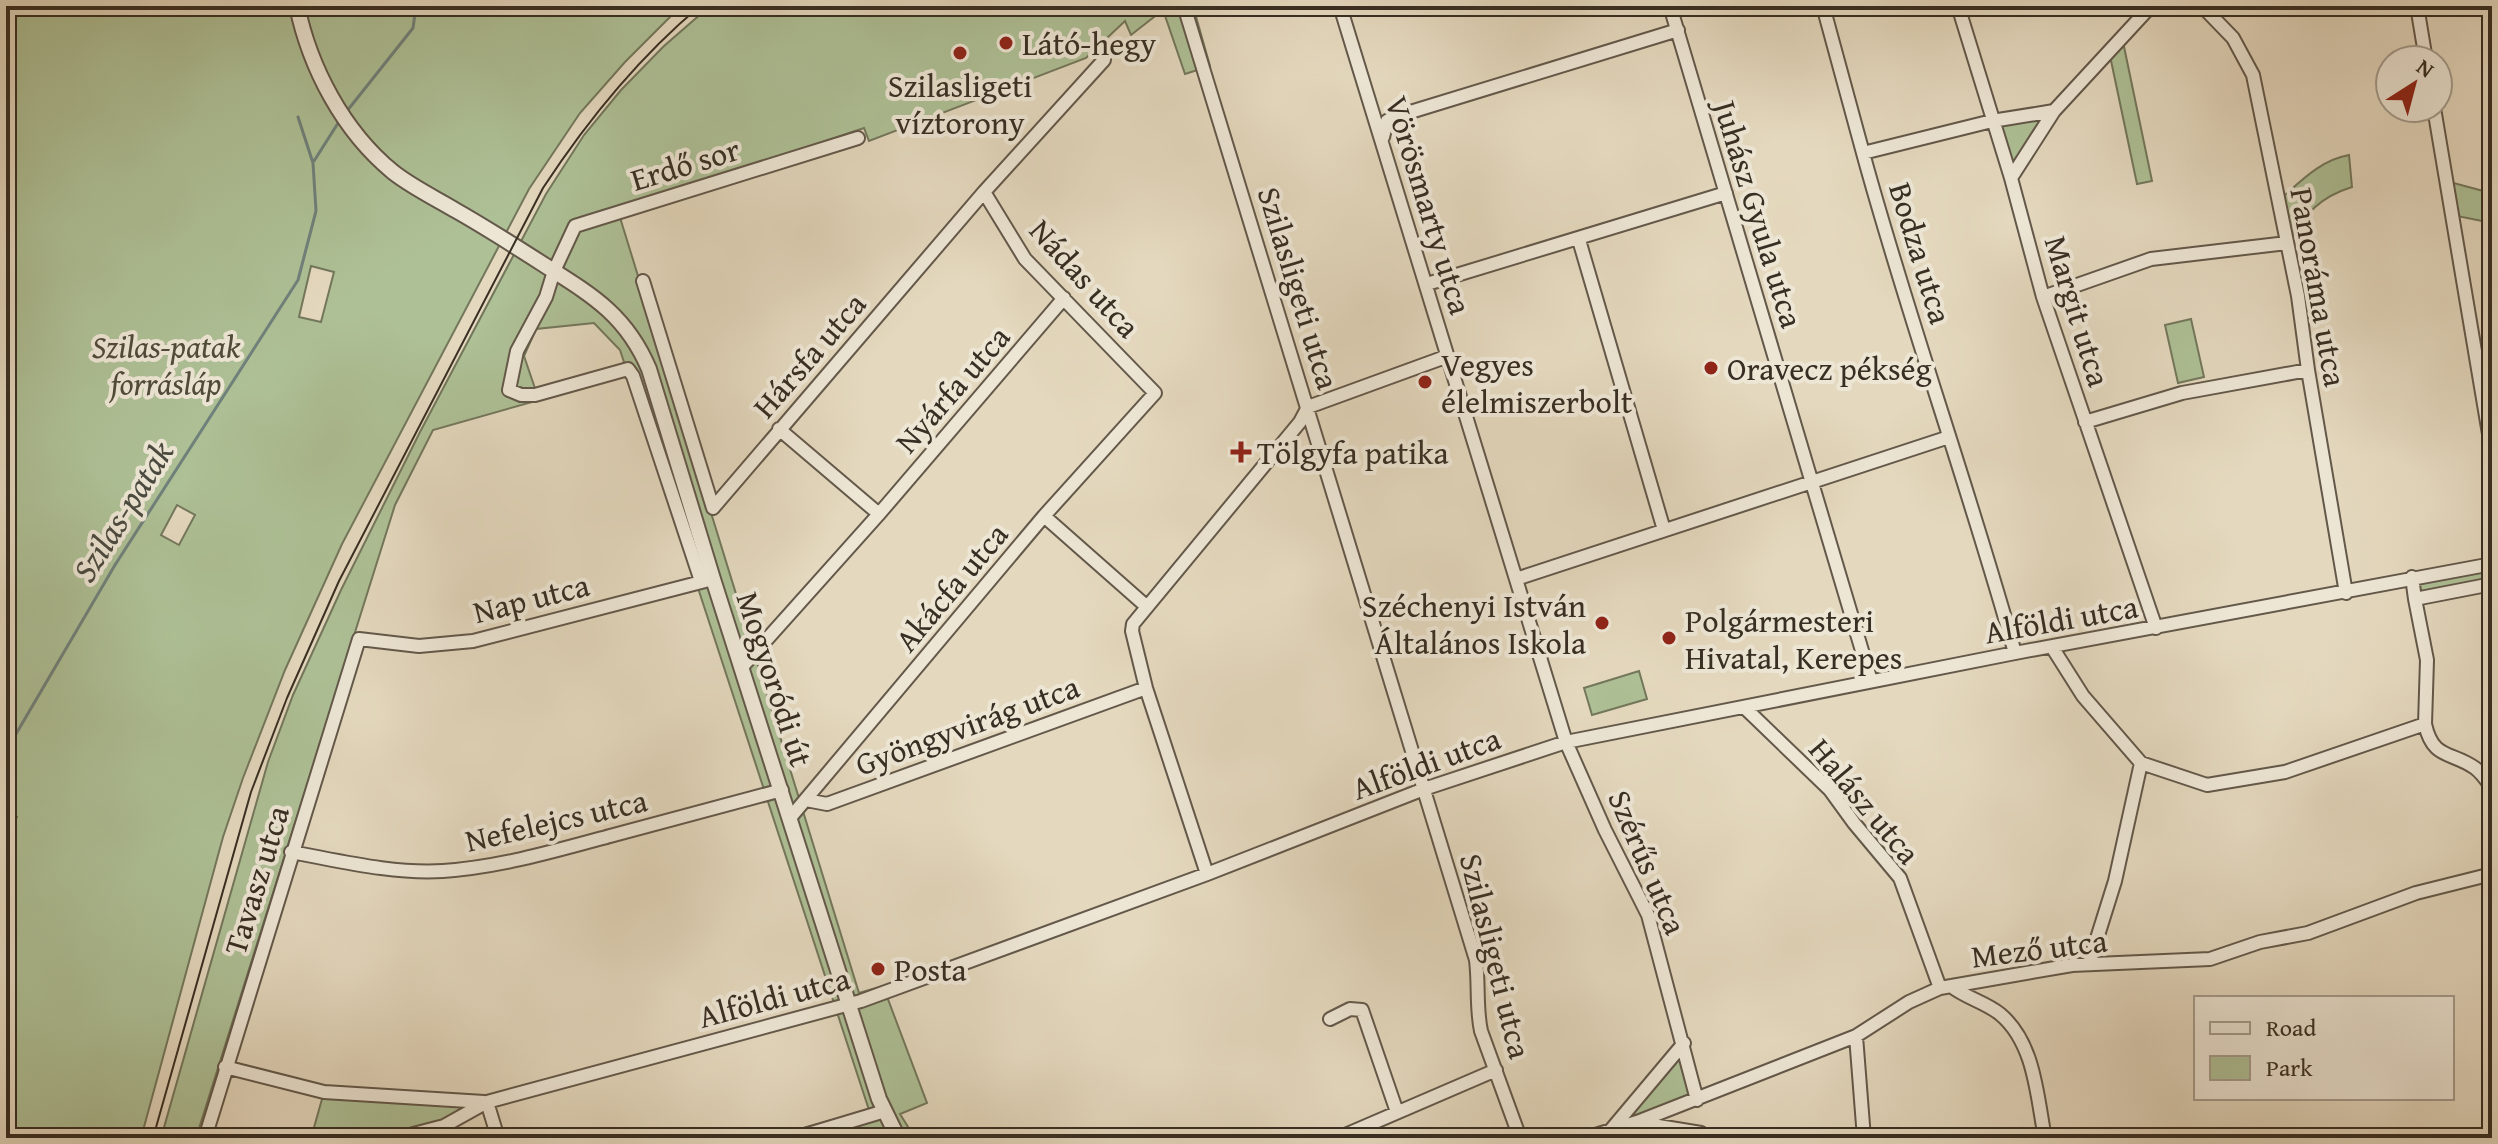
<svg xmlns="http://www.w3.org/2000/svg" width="2498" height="1144" font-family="'Gentium Book Plus',serif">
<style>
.green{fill:#aec096;stroke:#73775c;stroke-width:2;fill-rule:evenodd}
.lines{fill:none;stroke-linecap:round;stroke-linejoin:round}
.stream{stroke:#70817b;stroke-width:3}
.minor-casing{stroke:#63584a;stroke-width:16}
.tertiary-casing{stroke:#63584a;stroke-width:18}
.minor{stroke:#ede6d5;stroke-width:12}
.tertiary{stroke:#ede6d5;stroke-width:14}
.tram{stroke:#382e23;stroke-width:2}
.poi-dot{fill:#8f2418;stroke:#ede6d5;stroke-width:3}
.labels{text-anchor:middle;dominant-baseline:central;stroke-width:8;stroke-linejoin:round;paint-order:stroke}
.poi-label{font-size:32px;fill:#382e23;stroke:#ede6d5;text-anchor:start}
.street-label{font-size:32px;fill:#382e23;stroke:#ede6d5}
.park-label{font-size:32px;font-style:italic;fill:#504b3a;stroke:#ede6d5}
.water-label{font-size:34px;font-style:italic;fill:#4b4a40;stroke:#ede6d5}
</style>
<rect width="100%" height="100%" fill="#e4d8be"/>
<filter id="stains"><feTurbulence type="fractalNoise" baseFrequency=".0025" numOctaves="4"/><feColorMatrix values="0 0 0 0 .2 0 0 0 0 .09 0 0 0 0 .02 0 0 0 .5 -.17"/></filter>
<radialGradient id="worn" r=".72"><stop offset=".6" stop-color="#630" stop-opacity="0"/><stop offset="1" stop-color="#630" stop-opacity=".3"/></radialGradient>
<!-- green -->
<path class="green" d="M6,6H681L625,62L580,113L529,189L342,544L285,670L243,778L223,837L141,1138H6V837L17,817L6,811ZM311,266L334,272L321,322L299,317ZM177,505L195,515L179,545L161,535Z
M710,6H1193L1210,66L1185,74L1163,10L1131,35L1125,21L1086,58L869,141L864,128L618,211L859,993L883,986L927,1103L900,1114L915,1138H767L869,1110L620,350L594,323L536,329L524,356L539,400L433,430L395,505L196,1138H161L268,762L293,695L341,590L420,432L546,194L584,135L621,90L664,46Z
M2122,37L2152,181L2137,184L2109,51Z
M2054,111L2011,178L1992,121Z
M2349,155L2352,187C2317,198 2307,214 2287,243L2278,201C2300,182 2320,160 2349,155Z
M2446,181L2491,193L2492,223L2452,215Z
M2191,319L2204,377L2178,383L2165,325Z
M2492,564V584L2415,599L2412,577Z
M1639,671L1647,699L1592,715L1584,688Z
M1684,1043L1697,1100L1610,1131Z
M324,1092L487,1102L444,1126L398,1138H311Z"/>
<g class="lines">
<!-- stream -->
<path class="stream" d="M347,111L413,28L416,6
M314,161L340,120
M6,751L115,565L298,280L316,211L313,163L298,117"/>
<!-- minor casing -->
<g class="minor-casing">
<path id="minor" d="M1184,6L1476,960C1479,984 1476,1008 1481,1031L1520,1138
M1340,6L1566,742L1605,830L1648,915L1697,1100
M1670,6L1871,681
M1823,6C1836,55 1850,104 1863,153C1909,321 1968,485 2015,653
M1958,6L2011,178L2043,297L2156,628
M2202,6L2233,38L2253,75L2298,296L2308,370L2346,593
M2417,6L2426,60
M2434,108L2492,452
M1383,137L1387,121L1394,117L1678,30
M1863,153L1992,121L2054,111L2151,6
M2011,178L2054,111
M1579,240L1664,530
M643,281L713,508
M1427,284L1726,193
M2043,297L2151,259L2287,243
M2085,422L2182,393L2308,370
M779,429L879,514
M713,508L984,192L1104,60
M1044,516L1146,606
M2412,577L2415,599L2492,584
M1516,579L1949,437
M701,581L633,376L628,369L535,395H521L509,390L517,351L546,297L554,271L575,226L858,138
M2415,599L2427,660L2425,724C2433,760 2451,751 2475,768C2482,773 2487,781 2492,788
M2052,647L2083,696L2141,763L2115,881L2089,964
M742,667L879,514L1064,298
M1744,707L1830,790L1854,823L1900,878L1940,988
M2141,763L2207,785L2285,772L2425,724
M806,800L827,804L1146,688
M790,818L1044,516L1155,393L1025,259L984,192
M291,852C341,861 392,874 443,871C500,867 555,851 610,836C668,821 725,805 782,790
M1207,874L1146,688L1132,631L1133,624L1300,422L1308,407L1448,356
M1951,986C1966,998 1985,1002 2000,1014C2035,1043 2037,1097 2045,1138
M1330,1019L1350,1009L1362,1010L1397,1112
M1856,1036L1864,1138
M225,1067L324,1092L484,1102
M487,1102L498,1138
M1640,1123L1701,1133L1709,1138
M1610,1131L1684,1043
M205,1138L359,639L419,646L473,641L713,579
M398,1138L444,1126L487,1102L861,1001L1207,874L1424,789L1566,742L2015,653L2492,564
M795,1138L885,1111
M1338,1138L1496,1070
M1586,1138L1637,1122L1856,1036L1909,1002L1940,988L2072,965L2210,959L2260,942L2308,933L2416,893L2492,874"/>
</g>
<!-- tertiary casing -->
<g class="tertiary-casing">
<path id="tertiary" d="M297,6C310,68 343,131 393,172C412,187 435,198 455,210C487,228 518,248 549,268C595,297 627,317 649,369L713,579L879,1099L898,1138"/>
</g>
<!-- minor -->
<use href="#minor" class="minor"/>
<!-- tertiary -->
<use href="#tertiary" class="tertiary"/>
<!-- tram -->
<path class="tram" d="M153,1138L251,792L287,698L339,581L543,188C587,121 638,58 700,6"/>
</g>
<!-- markers -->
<g class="poi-dot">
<circle cx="1006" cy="43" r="8"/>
<circle cx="960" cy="53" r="8"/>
<circle cx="1711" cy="368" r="8"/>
<circle cx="1425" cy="382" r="8"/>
<path d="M1237 440h8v8h8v8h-8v8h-8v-8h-8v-8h8z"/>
<circle cx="1602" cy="623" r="8"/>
<circle cx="1669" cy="638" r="8"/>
<circle cx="878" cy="969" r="8"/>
</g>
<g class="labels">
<!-- poi labels -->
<g class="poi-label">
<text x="1022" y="43">Látó-hegy</text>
<text x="960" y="85" text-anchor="middle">Szilasligeti<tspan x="960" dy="37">víztorony</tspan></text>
<text x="1441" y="364">Vegyes<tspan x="1441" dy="37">élelmiszerbolt</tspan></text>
<text x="1727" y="368">Oravecz pékség</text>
<text x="1257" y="452">Tölgyfa patika</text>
<text x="1586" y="605" text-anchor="end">Széchenyi István<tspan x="1586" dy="37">Általános Iskola</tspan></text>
<text x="1685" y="620">Polgármesteri<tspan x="1685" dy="37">Hivatal, Kerepes</tspan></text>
<text x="894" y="969">Posta</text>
</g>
<!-- street labels -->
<g class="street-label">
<text transform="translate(685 164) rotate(-17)">Erdő sor</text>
<text transform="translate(1429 205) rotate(73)">Vörösmarty utca</text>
<text transform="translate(1759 214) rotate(73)">Juhász Gyula utca</text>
<text transform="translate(1921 253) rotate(73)">Bodza utca</text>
<text transform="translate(1085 278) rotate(48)">Nádas utca</text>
<text transform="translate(2319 287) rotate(80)">Panoráma utca</text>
<text transform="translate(1299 288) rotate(73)">Szilasligeti utca</text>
<text transform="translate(2078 311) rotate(73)">Margit utca</text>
<text transform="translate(809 355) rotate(-49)">Hársfa utca</text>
<text transform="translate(952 389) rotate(-49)">Nyárfa utca</text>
<text transform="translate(951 587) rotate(-50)">Akácfa utca</text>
<text transform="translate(531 598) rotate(-14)">Nap utca</text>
<text transform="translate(2061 619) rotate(-10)">Alföldi utca</text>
<text transform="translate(775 679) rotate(72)">Mogyoródi út</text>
<text transform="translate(967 725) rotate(-20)">Gyöngyvirág utca</text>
<text transform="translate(1426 763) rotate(-20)">Alföldi utca</text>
<text transform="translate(1865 801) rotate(50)">Halász utca</text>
<text transform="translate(556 820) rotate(-13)">Nefelejcs utca</text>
<text transform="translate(1648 862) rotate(67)">Szérűs utca</text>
<text transform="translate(256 880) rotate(-73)">Tavasz utca</text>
<text transform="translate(2039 948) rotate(-7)">Mező utca</text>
<text transform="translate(1496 956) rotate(76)">Szilasligeti utca</text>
<text transform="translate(774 997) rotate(-15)">Alföldi utca</text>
</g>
<!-- park labels -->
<g class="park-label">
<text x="166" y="346">Szilas-patak<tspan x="166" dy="37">forrásláp</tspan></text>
</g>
<!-- water labels -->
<g class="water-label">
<text transform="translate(122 511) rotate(-58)">Szilas-patak</text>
</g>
</g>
<!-- margin -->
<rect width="2498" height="1144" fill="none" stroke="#e4d8be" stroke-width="32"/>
<rect x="8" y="8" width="2482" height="1128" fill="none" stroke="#382e23" stroke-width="4"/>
<rect x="16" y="16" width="2466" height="1112" fill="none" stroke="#382e23" stroke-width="2"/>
<!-- legend -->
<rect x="2194" y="996" width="260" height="104" fill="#ede6d5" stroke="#a59c8e" stroke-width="2"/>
<rect x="2210" y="1022" width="40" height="12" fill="#ede6d5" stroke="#a59c8e" stroke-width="2"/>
<text x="2266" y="1036" font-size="24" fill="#382e23">Road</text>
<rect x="2210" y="1056" width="40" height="24" fill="#aec096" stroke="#a59c8e" stroke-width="2"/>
<text x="2266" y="1076" font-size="24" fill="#382e23">Park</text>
<!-- north arrow -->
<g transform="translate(2414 84) rotate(36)"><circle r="38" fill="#ede6d5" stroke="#a59c8e" stroke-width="2"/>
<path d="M0-6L14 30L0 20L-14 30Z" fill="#8f2418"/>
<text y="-12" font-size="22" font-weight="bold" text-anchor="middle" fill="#382e23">N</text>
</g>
<rect width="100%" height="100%" filter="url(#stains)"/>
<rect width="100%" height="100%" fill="url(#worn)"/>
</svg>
